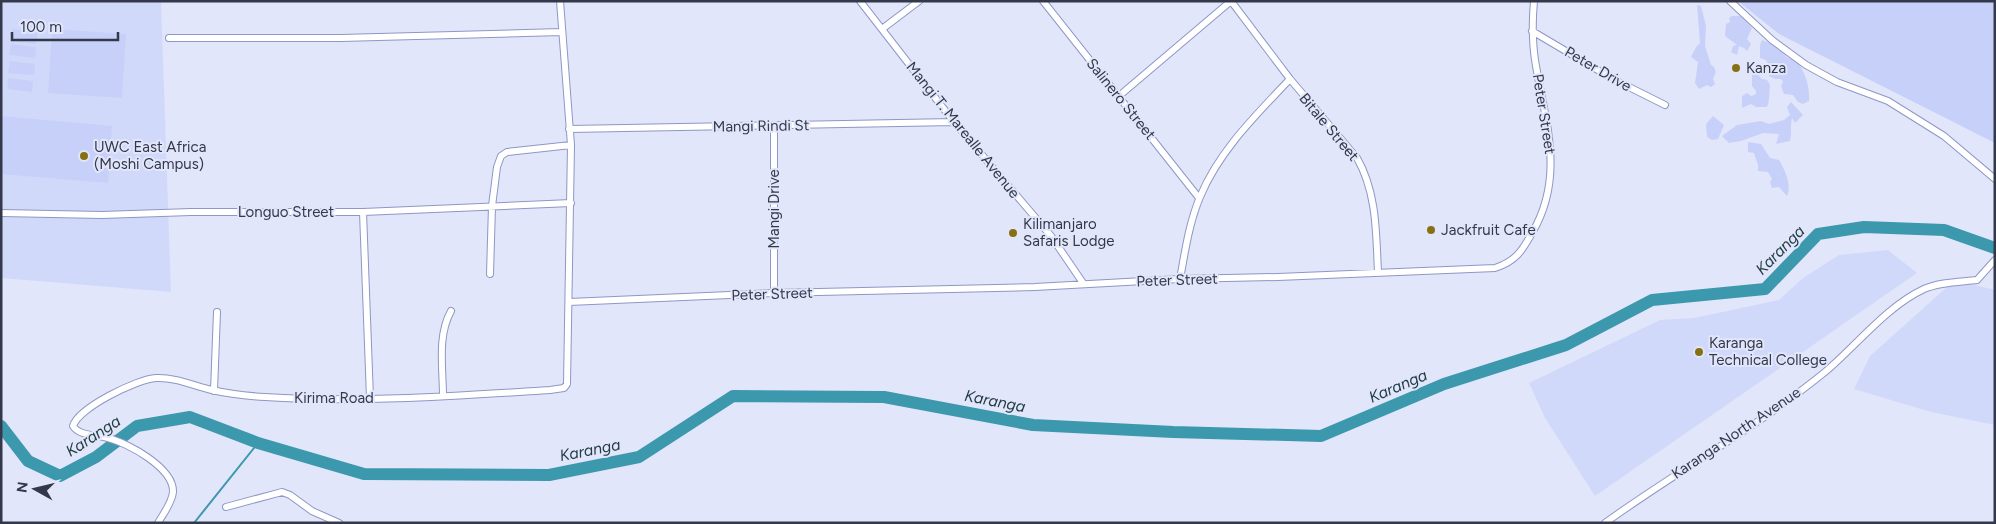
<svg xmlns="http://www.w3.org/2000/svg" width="1996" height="524" font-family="Figtree,sans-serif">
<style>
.built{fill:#d1d9fa}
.green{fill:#c7d0f9}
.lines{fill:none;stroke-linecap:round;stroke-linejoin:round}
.stream{stroke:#3c98ad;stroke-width:2}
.river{stroke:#3c98ad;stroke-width:12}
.minor-casing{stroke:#8e97c5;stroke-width:8}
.minor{stroke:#fff;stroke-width:6}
.poi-dot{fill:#867112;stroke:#e2e6fa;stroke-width:2}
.labels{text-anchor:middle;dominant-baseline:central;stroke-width:4;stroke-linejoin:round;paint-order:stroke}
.poi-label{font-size:15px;fill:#34384b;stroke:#e2e6fa;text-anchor:start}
.street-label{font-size:15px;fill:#34384b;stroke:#e2e6fa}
.water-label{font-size:16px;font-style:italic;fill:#213d44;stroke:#e2e6fa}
</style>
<rect width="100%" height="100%" fill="#e2e6fa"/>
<!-- built -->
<path class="built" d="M1,1H161L171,292L1,278Z
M1888,250L1917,273L1595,496L1545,418L1529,383L1660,320L1694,318L1779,300L1803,278L1839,255Z
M1955,280L1995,290V425L1931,412L1854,389L1870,356Z"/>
<!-- green -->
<path class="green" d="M1738,1H1995V143L1779,34Z
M1697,5L1701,6L1706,26L1705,46L1711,65L1714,67L1716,72L1713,79L1715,84L1711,87L1707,85L1699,89L1695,83L1698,62L1691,57L1696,47L1700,43Z
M1732,16H1741L1752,28L1747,39L1751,44L1747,51L1744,48L1739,46L1737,55L1731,52L1733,46L1737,45L1725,36L1726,24L1730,22L1729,18Z
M12,29L38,32L36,44L11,41Z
M52,29L126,34L122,98L48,93Z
M1762,40L1775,45L1788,58L1796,59C1805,73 1810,85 1809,101L1803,104L1798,102L1793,95L1784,94L1781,86L1783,82L1781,79H1775L1769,76L1770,68L1766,60L1760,58V45Z
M11,44L36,47L35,58L9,55Z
M10,61L35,64L34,75L8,73Z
M1752,74L1758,75L1762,79L1767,80L1770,85C1769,92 1770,101 1767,107H1756L1751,104L1742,108V96L1747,93L1751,96L1756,94V91L1752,86Z
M8,78L33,81L32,92L7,89Z
M1791,102L1803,115L1795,123L1792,118C1790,126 1792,133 1790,141L1776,144L1779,134L1763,133L1741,141L1729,143L1722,136L1737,125L1761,121L1769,124L1784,120L1790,115L1787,107Z
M1,116L112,126L108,183L1,174Z
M1713,116L1724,125L1718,139L1712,140L1707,137L1706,124Z
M1748,142L1761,144L1770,158L1779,160C1785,170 1792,185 1787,196L1779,187L1772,188L1770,182L1772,179L1768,172L1758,171V165L1754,153L1748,152Z"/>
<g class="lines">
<!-- stream -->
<path class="stream" d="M194,523L258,443"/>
<!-- river -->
<path class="river" d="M1,426L28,461L60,476L96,457L137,426L190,417L258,443L364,474L549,475L639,457L733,396L884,397L1033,425L1173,432L1321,436L1444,384L1566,345L1652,300L1765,289L1818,234L1864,227L1944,230L1995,248"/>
<!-- minor casing -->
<g class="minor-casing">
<path id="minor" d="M860,1L954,122L1051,236L1083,283
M1043,1L1199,198
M1231,1L1290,79L1357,158C1377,193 1376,233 1378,272
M1730,1L1772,40L1806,65L1837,82L1888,101L1944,136L1995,179
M882,29L919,1
M1532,31L1613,79L1665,105
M169,38H341L561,32
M1119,96L1231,1
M774,126V293
M569,129L954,122
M363,212L370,398
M1,213L102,215L191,212H363L571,203
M490,274L492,206L497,167L501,156L507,152L571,145
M1180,279C1185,252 1189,223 1200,197C1219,151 1256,115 1290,79
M569,302L774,293L1035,287L1180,279L1278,277L1495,268C1516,261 1522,251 1532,233C1565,177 1546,124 1536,66C1532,44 1532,23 1534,1
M214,391L217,312
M443,396C443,369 437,336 451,311
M226,507L282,492L290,495L312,511L339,523
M158,523C163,514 172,503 173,492C174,468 128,443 108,438C97,435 79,436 73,426C78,408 137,379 156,378C175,377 194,386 212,390C229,394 248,396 265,397C360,403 455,396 550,390L564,388L567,384L571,145L560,1
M1605,523C1677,471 1756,428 1825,372C1856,346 1887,306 1924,289C1940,282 1960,282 1977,280L1995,260"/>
</g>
<!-- minor -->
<use href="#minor" class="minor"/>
</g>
<!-- markers -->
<g class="poi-dot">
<circle cx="1736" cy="68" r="5"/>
<circle cx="84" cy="156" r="5"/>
<circle cx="1431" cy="230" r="5"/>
<circle cx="1013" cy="233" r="5"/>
<circle cx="1699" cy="352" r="5"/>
</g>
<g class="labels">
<!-- poi labels -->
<g class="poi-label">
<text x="1746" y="68">Kanza</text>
<text x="94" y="147">UWC East Africa<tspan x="94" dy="17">(Moshi Campus)</tspan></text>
<text x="1023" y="224">Kilimanjaro<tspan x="1023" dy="17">Safaris Lodge</tspan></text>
<text x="1441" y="230">Jackfruit Cafe</text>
<text x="1709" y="343">Karanga<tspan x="1709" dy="17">Technical College</tspan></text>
</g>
<!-- street labels -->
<g class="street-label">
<text transform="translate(1598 69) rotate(30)">Peter Drive</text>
<text transform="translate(1121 99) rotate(51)">Salinero Street</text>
<text transform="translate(1544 114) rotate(81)">Peter Street</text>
<text transform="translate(761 126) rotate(-1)">Mangi Rindi St</text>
<text transform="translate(1329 127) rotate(50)">Bitale Street</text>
<text transform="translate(963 130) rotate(51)">Mangi T. Marealle Avenue</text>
<text transform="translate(774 209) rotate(-90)">Mangi Drive</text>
<text x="286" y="212">Longuo Street</text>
<text transform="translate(1177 280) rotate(-2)">Peter Street</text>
<text transform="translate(772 294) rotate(-2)">Peter Street</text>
<text x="334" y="398">Kirima Road</text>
<text transform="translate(1736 433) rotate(-34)">Karanga North Avenue</text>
</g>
<!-- water labels -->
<g class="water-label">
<text transform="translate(1780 250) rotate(-45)">Karanga</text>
<text transform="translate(1398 386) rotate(-23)">Karanga</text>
<text transform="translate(995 401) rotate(11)">Karanga</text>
<text transform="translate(93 436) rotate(-33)">Karanga</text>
<text transform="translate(590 450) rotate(-11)">Karanga</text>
</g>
</g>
<!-- border -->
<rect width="1996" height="524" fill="none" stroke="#34384b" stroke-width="5"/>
<!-- north arrow -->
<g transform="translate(35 489) rotate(278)" stroke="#e2e6fa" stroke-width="4" paint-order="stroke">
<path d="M0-4L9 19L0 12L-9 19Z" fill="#34384b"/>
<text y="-8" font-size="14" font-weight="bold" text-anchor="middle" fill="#34384b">N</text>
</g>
<!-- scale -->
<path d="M12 32v8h106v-8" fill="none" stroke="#34384b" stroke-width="2.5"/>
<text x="20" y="32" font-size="15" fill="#34384b" stroke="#e2e6fa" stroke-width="4" paint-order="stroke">100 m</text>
</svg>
